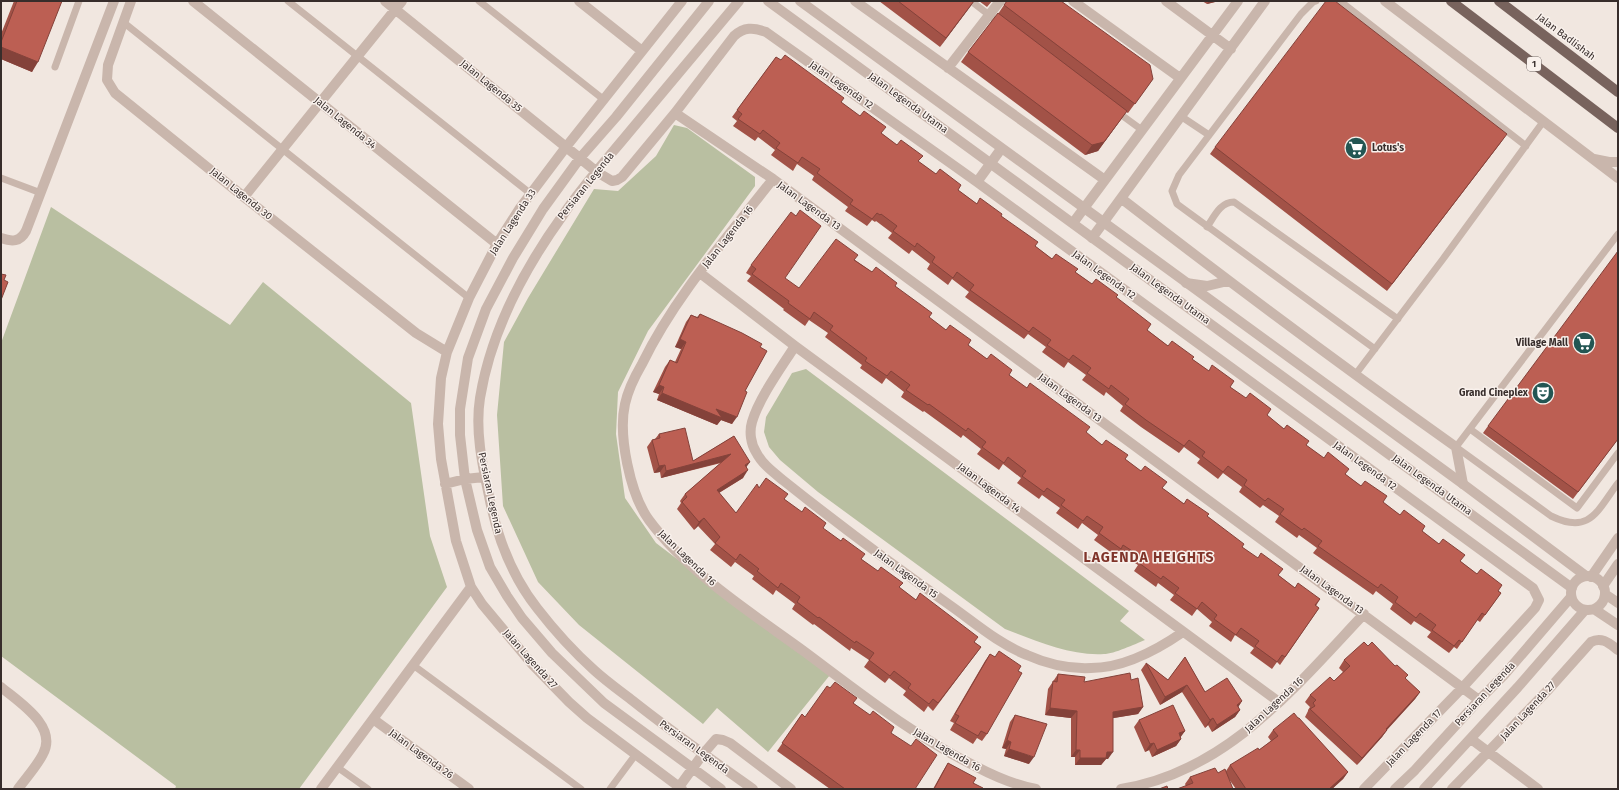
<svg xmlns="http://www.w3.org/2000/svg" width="1619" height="790" font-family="'Fira Sans',sans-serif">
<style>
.green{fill:#b9bfa1}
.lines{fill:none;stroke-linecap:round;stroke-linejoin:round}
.service{stroke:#c9b6ac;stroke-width:7}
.minor{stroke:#c9b6ac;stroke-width:10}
.tertiary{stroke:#c9b6ac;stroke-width:10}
.primary{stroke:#78635d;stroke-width:10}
.wall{fill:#a25247}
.shaded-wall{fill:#84423a}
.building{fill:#bc5f53;stroke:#84423a}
.labels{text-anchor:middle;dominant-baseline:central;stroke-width:3;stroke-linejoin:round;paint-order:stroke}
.shield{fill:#f9f1ec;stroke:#716865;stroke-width:1}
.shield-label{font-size:9px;font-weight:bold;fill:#372d2b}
.street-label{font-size:10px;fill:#372d2b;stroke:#f9f1ec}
.poi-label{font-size:10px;font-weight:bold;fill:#372d2b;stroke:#f9f1ec;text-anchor:end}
.district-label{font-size:14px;font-weight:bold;letter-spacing:1px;fill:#80342a;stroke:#f9f1ec}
</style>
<rect width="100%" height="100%" fill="#f1e7e0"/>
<!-- green -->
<path class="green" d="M674,125L687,128L755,177V186L648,331L618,392L616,434L625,498L656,543L830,675L768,752L717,708L703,724L579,625L538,582L503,506L497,415L504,342L528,298L594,189L618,191L656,156Z
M51,207L230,325L263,282L411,403L430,536L447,587L299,789H175L176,786L1,656V343Z
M806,369L1129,611L1120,621L1145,640C1135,644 1114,654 1104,654C1070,656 1036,641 1005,629L818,492L780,460L769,447L764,432L766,417L792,373Z"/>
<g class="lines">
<!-- service -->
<path class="service" d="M288,1L531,194
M479,1L603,99
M971,1L993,18
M1316,1L1313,2L1301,14L1179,175L1172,191L1177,204L1375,349
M1340,1L1526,146
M123,22L469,298
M55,67L79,1
M1116,111L1142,130
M1182,117L1209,135
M1,178L41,193
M1207,227C1214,217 1220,202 1234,202L1398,319
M1618,234L1456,447L1551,516C1590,535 1597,511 1618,483
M1355,375L1443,259L1543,122
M1470,429L1577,508L1618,453
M413,665L581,789
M337,767L368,789
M610,789L636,754"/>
<!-- minor -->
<path class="minor" d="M131,1L108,65L107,80L115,93L244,197L416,333L447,352
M193,1L497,244
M385,1L597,172L612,181L617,180L622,177L675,113L734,36C744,27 753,27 766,32L977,182L1533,588L1539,600L1535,608L1463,687L1364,789
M579,1L642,51
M682,1L566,147L520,208L497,244L469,298L447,352L441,378L438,424L441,459L456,541L471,587L482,604L532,664L569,702L587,718L682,789
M709,1L616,117L580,158L543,209L513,258L486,309L468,358L460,409V435L465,479L477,530L490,567L507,596L522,618L552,653L604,703L721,789
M739,1C703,44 667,87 631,130C608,158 583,185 563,215C524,269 491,331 480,398C475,430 482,464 489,496C497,537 511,575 537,608C554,630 574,652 594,670C606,681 620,691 633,701C672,732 712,760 753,789
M855,1L1105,180
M1073,1L1180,78
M1166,1L1231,49
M1385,1L1618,178
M948,68L1000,1
M675,113L773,179L1479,700
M1594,159L1609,162H1618
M773,179C727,238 675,296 642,364C635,376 628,390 625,404C618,435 630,494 649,520C688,573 753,614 805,652C860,693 914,736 975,766C994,776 1014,785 1036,789
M977,182L1001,149
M244,197L402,1
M1122,199C1232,284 1343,367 1456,447L1463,484
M1073,223L1238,1
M1,238C12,242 20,242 26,231L114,1
M1092,238L1265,1
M700,273L795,346L1279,702
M1186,283L1207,286L1228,281
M795,346C781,368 759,398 752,422C749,432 751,444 756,452C762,464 773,472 784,481C838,524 894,566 951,606C975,623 999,644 1027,655C1047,664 1070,669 1091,668C1124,668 1157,650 1183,632
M445,484L465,479L484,477
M1591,577L1618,538
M1603,586L1618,564
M1,687C19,702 58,726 43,754C37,766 26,778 18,789
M373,719L469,789
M1471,739L1538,789
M679,787L703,754L716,739L723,740L730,743L791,789
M321,789L471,587
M1121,789C1227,772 1295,687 1364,614
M1395,789L1415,770L1479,700L1504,675L1571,597
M1424,789L1518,687L1585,610
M1452,789L1549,689L1591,642C1602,636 1610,644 1618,650"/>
<!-- tertiary -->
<path class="tertiary" d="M768,1L1572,588
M800,1L1463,484L1586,576
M1571 593a17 17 0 1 1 34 0a17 17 0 1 1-34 0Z
M1605,594L1618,603
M1594,609L1618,625"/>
<!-- primary -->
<path class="primary" d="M1451,1L1618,128
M1499,1L1618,92"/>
</g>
<!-- wall -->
<path class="wall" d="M14,1H62L32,72L1,59V34Z
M879,1H974L940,47Z
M979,1H992L987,7Z
M1006,1H1061L1153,79L1128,113L1126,112L1098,151L1085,155L961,62L968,52L998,14L1006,2Z
M1202,1H1219L1207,4Z
M776,57L841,102L881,133L919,162L977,204L1001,216L1035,246L1052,259L1075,272L1092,284L1116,297L1147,330L1168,346L1192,359L1230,387L1284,429L1345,474L1400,515L1422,531L1460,561L1501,593L1480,622L1477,620L1457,649L1454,647L1449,653L1427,637L1431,632L1414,621L1411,625L1390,609L1393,604L1376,591L1373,595L1313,553L1317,548L1299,535L1297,538L1275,522L1279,516L1263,505L1260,508L1239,492L1242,487L1223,473L1218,479L1197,463L1200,459L1184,447L1179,453L1141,427L1120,411L1123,406L1106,392L1104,396L1082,380L1086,375L1068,362L1064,368L1042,352L1046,347L1028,334L1024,339L965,297L969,292L952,279L948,285L927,269L930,264L912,250L909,254L888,238L892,233L876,221L875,222L872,220L867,226L845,211L848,207L812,180L814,176L797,164L793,171L771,155L775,150L758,137L755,141L733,126L737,121L732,117Z
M1502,141L1387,291L1210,154L1215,147Z
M855,260L872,272L895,286L929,318L946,330L968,345L1009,375L1102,445L1125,459L1162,488L1184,504L1207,516L1242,547L1278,575L1295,588L1320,599L1316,606L1319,608L1280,665L1277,662L1272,669L1250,653L1254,648L1235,635L1231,642L1209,626L1212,622L1197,609L1192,616L1170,600L1174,595L1158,583L1156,587L1134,571L1138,565L1118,552L1116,556L1094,540L1098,535L1082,523L1078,529L1056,513L1060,508L1042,495L1039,499L1017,483L1021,478L1003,464L999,470L977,454L981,449L963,435L961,438L924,411L923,412L901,397L904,392L886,378L882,384L860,368L862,365L825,337L828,333L809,320L805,326L783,310L784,309L747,281L751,276L746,273L751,265L799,288Z
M700,314L760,347L745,391L732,424L721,420L717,425L657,400L659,394L653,392L665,367L670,360L675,362L681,349L675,347L686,322L691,315L697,317Z
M1488,426L1618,439L1573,499L1483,433Z
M659,434L693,461L734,436L746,467L743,478L719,493L736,513L759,488L784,499L861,559L916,600L981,647L933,711L928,706L924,712L903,695L906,691L889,678L885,683L864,667L869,660L851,648L850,651L814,624L813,625L792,609L795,604L776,590L773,595L752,579L754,576L735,562L731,567L710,550L715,544L698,526L694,530L677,509L681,503L680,501L685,494L721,463L661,478L660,472L654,473L647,447L652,440L655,439Z
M1368,646L1420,692L1415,699L1387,730L1382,737L1357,765L1305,717L1308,711V710L1310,707L1305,702L1310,695L1334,681L1343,672L1339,668L1344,660Z
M990,654L1018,671L987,734L982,741L977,738L973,744L950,730L954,723L950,721L985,661Z
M1185,657L1205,692L1242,701L1238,707L1240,710L1235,717L1212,732L1208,725L1205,728L1182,692L1160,705L1141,670L1146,663L1168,680Z
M1058,674L1084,682L1131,680L1143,707L1138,714L1113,718L1108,759H1106L1101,765H1075V757H1071V718L1045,715L1048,689Z
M853,703L891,733L915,789H830L777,751L802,714L805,717Z
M1015,715L1029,764L1004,756L1006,749L1002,748L1010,722Z
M1298,718L1348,772L1343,779L1332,789H1236L1228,778L1186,786L1185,784L1190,777L1218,773L1226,771L1230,765L1259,750L1271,741L1268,737L1273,730Z
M1139,720L1185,731L1180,737L1181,739L1176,746L1152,757L1149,750L1145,752L1134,727Z
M948,763L973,783L983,789H933L943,771Z"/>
<!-- shaded-wall -->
<path class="shaded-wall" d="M974,1L970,7L940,47L946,38Z
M1209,1H1219L1207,4Z
M1,47L38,62L32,72L1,59Z
M1127,111L1098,151L1085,155L1092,145Z
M1507,134L1502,141L1387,291L1392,284Z
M680,339L686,342L681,349L675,347Z
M659,385L664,387L659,394L653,392Z
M662,393L716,409L737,417L732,424L721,420L717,425L657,400Z
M731,454L726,461L661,478L666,471Z
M750,462L745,469V465Z
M665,465L660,472L654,473L659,466Z
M748,470L743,478L712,497L717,490Z
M704,518L698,526L694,530L699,522Z
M1187,685L1182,692L1160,705L1165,697Z
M1420,692L1415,699L1381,736L1386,729Z
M1242,701L1237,709V705Z
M1143,707L1138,714L1108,719L1113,712Z
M1050,708L1077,711L1071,718L1045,715Z
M1240,710L1235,717L1212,732L1217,725Z
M1213,718L1208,725L1205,728L1210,720Z
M1387,730L1382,737L1357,765L1362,758Z
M1185,731L1180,738L1179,733Z
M1181,739L1176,746L1152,757L1157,750Z
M1007,740L1011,742L1006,749L1002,748Z
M1154,743L1149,750L1145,752L1150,744Z
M1009,749L1034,757L1029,764L1004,756Z
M1076,750H1080L1075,757H1071Z
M1107,752H1113L1108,759H1106L1101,765H1075L1080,758Z
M1348,772L1343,779L1332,789H1329Z"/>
<!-- building -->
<path class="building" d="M17,1H62L38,62L1,47V42Z
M898,1H974L946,38Z
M1007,1H1061L1150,65L1153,79L1135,104L1004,5Z
M1326,1H1335L1507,134L1392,284L1215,147Z
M998,13L1127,111L1104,142L1092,145L968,52Z
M785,55L844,98L841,102L860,116L864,111L886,127L881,133L897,145L901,140L923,156L918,161L936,174L940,169L961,185L958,190L977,204L980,198L1002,214L1001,216L1038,242L1035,246L1052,259L1056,254L1078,269L1075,272L1092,284L1096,279L1118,295L1116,297L1151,324L1147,330L1168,346L1172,341L1194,357L1192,359L1209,371L1212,365L1234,381L1230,387L1246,398L1250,393L1271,409L1267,415L1284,429L1287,425L1309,441L1306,445L1324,458L1328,452L1349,469L1345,474L1361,486L1365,481L1387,496L1383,502L1400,515L1404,510L1425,526L1422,531L1439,544L1443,539L1465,555L1460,561L1477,574L1481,569L1502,585L1498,591L1501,593L1485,615L1482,613L1462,642L1459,640L1454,646L1432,630L1436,625L1420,613L1416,618L1395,602L1398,597L1381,584L1378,588L1318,546L1322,541L1304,528L1302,530L1280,514L1284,509L1268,498L1265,501L1244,485L1247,480L1228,466L1223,472L1202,456L1205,452L1189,440L1184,446L1146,420L1125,404L1129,399L1111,385L1109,389L1087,373L1091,368L1073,355L1069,360L1047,345L1051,340L1033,327L1029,332L970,290L974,285L957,272L953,278L932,262L935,257L917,243L915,247L893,231L897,226L881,214L880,215L877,213L872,219L850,204L853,200L817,173L820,169L802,157L798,163L776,148L780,143L763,130L760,134L738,119L742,114L737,110L776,57L781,60Z
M800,210L821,226L785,278L799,288L836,239L858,255L854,260L872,272L876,267L897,283L895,286L932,313L929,317L946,330L950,325L971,340L968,345L987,359L991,354L1012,370L1009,375L1027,388L1030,383L1090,427L1086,432L1102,445L1106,440L1128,455L1125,459L1141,471L1145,466L1167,482L1162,488L1165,490L1184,504L1187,499L1209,514L1207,516L1244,544L1242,547L1258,558L1261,553L1283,569L1278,575L1295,588L1298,583L1320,599L1315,605L1319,608L1285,657L1282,655L1277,662L1255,646L1259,641L1241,628L1236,635L1214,619L1217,615L1202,602L1197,609L1175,593L1179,588L1163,576L1161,579L1139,563L1143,558L1123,545L1121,549L1099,533L1103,527L1087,516L1083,521L1061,505L1065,500L1047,488L1044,492L1022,476L1026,471L1008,457L1004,463L982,447L986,442L968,428L966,431L929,404L928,405L906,390L910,385L891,371L887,376L865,361L867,358L830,330L833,326L814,312L810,319L788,303L789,301L752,274L756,269L751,265L791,212L796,216Z
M1618,251V439L1578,492L1488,426Z
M1,274L6,275L4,280L8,282L1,300Z
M700,314L742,333L762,344L760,347L767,351L745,391L747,392L737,417L716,409L722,418L662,393L664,387L659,385L670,360L677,363L686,342L680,339L691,315L698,318Z
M685,428L693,461L734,436L750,462L745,465L748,470L717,490L736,513L757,484L759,488L766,478L788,494L784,499L802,512L805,507L826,523L823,528L841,541L843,538L865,554L861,559L878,571L881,567L903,583L899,587L916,600L920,593L978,637L974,642L981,647L938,703L933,699L929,704L908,688L911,684L894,671L890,676L869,660L874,653L856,641L855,643L819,617L818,618L797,602L800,597L781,583L778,588L757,571L759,569L740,554L736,560L715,543L720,537L704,518L699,522L682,502L687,497L685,494L731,454L666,471L665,465L659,466L652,440L660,438L659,434Z
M1364,642L1368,646L1372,642L1395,666L1397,665L1408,675L1405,678L1420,692L1386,729L1387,730L1362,758L1310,709L1315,706L1313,703L1316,700L1310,695L1330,677L1334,681L1350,666L1344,660Z
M999,651L1021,666L1018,671L1022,673L987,734L981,731L978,736L955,723L959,716L955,714L990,654L995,657Z
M1185,657L1205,692L1227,678L1242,701L1237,705L1240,710L1217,725L1213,718L1210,720L1187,685L1165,697L1146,663L1168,680Z
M1130,673L1131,680L1138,678L1143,707L1113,712V752H1107L1106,758H1080V750H1076L1077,711L1050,708L1053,681L1057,682L1058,674L1085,677L1084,682Z
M835,682L857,698L853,703L870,715L873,711L894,727L891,733L911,746L916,739L937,755L915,789H845L782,743L802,714L805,717L827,686L830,688Z
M1173,705L1185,731L1179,733L1181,739L1157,750L1154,743L1150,744L1139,720Z
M1294,713L1298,718H1299L1348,772L1329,789H1246L1230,765L1258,748L1259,750L1278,736L1273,730Z
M1015,715L1047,724L1034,757L1009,749L1011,742L1007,740Z
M948,763L976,778L973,783L983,788V789H934Z
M1215,768L1218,773L1225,769L1233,789H1177L1193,783L1190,777Z
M1167,786L1168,789H1159Z"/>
<!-- icons -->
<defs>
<g id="supermarket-disc" transform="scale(1.15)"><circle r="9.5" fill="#235653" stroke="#f9f1ec"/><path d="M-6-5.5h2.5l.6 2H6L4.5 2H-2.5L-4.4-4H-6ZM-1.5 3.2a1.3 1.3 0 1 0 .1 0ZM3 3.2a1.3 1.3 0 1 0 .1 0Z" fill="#fff"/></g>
<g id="theatre-disc" transform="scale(1.15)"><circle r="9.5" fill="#235653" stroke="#f9f1ec"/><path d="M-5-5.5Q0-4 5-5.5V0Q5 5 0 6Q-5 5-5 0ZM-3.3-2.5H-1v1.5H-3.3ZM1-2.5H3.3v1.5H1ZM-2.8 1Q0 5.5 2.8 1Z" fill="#fff"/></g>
</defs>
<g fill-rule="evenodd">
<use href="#supermarket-disc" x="1356" y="148"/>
<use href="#supermarket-disc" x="1584" y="343"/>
<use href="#theatre-disc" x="1543" y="393"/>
</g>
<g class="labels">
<!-- shield labels -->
<rect class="shield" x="1527" y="57" width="14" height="14" rx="3"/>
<g class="shield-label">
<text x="1534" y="64">1</text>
</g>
<!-- street labels -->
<g class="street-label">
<text transform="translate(1566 37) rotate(37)">Jalan Badlishah</text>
<text transform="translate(841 85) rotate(35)">Jalan Legenda 12</text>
<text transform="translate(491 86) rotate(39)">Jalan Lagenda 35</text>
<text transform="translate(908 103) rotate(36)">Jalan Legenda Utama</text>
<text transform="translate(345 123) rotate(39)">Jalan Lagenda 34</text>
<text transform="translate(586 186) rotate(-51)">Persiaran Legenda</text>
<text transform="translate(241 194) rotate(39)">Jalan Lagenda 30</text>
<text transform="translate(809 206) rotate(36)">Jalan Lagenda 13</text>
<text transform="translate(513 222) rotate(-57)">Jalan Lagenda 33</text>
<text transform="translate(728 237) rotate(-52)">Jalan Lagenda 16</text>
<text transform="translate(1104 275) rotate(36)">Jalan Legenda 12</text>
<text transform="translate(1170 294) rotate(36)">Jalan Legenda Utama</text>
<text transform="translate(1070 398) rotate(36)">Jalan Lagenda 13</text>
<text transform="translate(1365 466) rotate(36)">Jalan Legenda 12</text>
<text transform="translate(1432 485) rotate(36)">Jalan Legenda Utama</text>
<text transform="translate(989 488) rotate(37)">Jalan Lagenda 14</text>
<text transform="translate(490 493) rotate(78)">Persiaran Legenda</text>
<text transform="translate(687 558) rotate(44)">Jalan Lagenda 16</text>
<text transform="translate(906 574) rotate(36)">Jalan Lagenda 15</text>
<text transform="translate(1332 590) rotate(36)">Jalan Lagenda 13</text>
<text transform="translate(530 659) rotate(48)">Jalan Lagenda 27</text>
<text transform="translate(1485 694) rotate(-47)">Persiaran Legenda</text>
<text transform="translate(1274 705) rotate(-43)">Jalan Lagenda 16</text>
<text transform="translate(1528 711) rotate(-47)">Jalan Lagenda 27</text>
<text transform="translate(1414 738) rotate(-46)">Jalan Lagenda 17</text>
<text transform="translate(694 747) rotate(36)">Persiaran Legenda</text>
<text transform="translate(947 750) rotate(30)">Jalan Lagenda 16</text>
<text transform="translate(421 754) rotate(36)">Jalan Lagenda 26</text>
</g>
<!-- poi labels -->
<g class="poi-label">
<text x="1372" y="148" text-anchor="start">Lotus's</text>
<text x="1568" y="343">Village Mall</text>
<text x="1528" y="393">Grand Cineplex</text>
</g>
<!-- district labels -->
<g class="district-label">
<text x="1149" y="557">LAGENDA HEIGHTS</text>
</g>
</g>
<!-- border -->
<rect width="1619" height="790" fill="none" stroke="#372d2b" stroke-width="4"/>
</svg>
